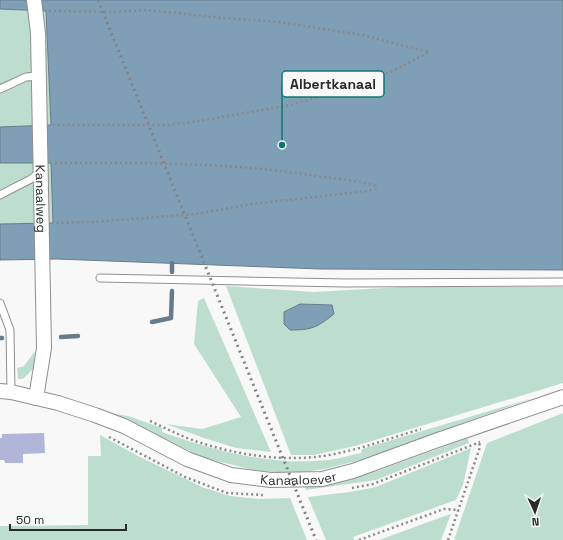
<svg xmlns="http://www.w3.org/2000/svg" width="563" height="540" font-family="'Space Grotesk',sans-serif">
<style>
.green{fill:#bdddce}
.water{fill:#7f9fb6;stroke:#667c8c}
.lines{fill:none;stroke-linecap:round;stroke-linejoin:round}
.stream{stroke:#667c8c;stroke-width:4.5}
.building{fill:#afb6d8}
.service-casing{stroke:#8f8f90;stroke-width:9}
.minor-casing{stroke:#8f8f90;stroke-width:16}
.path{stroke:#89898a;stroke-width:2.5;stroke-dasharray:2 3;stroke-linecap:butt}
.service{stroke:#fff;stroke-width:7}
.minor{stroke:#fff;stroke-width:14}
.rail{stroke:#828283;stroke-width:3;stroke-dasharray:2 4;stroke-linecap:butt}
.labels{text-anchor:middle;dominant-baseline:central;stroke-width:3;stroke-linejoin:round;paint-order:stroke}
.street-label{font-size:13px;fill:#2a2a2b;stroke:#f8f8f9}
.leader{fill:none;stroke:#0f766e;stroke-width:1.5}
.callout-dot{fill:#0f766e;stroke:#f8f8f9;stroke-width:1.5}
.callout{fill:#f8f8f9;stroke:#0f766e;stroke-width:1.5}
.callout-label{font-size:14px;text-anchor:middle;font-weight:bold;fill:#2a2a2b}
</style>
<rect width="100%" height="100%" fill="#f8f8f9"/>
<!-- green -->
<path class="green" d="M0,9L46,11L51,125L0,127Z
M0,163H51L53,223L0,224Z
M226,286L314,292L402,287H563V383L355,446L314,455H291Z
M204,298L271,452L236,448L204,438L166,424L202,429L241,417L194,344L198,301Z
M35,351L33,369L23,379H18L17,368L24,366Z
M533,398L361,460L325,469L302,472H274L254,470L204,458L111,413L128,416L162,428V432C215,451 272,466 328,460C339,459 350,455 361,453L362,449Z
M563,413V540H454L487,443Z
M100,435L138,456L202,487L230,496L259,499L290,498L307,540H0V526L88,525V456H101Z
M468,438L469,443L376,480L306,490L304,486L346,480L380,470Z
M471,448L463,485L456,500L353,537L354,540H326L308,497L350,492L376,487Z
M451,514L441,540H379L442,517Z"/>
<!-- water -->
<path class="water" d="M0,0H563V270L320,269L57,259L0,260V224L53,223L51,163H0V127L51,125L46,11L0,9Z
M300,304L332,305L334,314C316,328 312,330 290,330L284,324V312Z"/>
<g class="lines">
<!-- stream -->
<path class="stream" d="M172,272V263
M152,322L171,318L172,291
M61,337L78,336
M0,338H2"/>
</g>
<!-- building -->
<path class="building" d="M44,433L45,453L23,454V463H5L4,460H0V438H2V434Z"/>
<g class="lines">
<!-- service casing -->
<g class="service-casing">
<path id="service" d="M0,89L26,77L38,76
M0,195L31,179L40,172
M100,278L346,283L563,282
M0,303L10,330L11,392"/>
</g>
<!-- minor casing -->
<g class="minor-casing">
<g id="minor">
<path id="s1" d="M34,0L38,33L44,348L36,398"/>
<path id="s2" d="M0,391L11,392L58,403L95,415L124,426L187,459L231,475L271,480L322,479L353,471L435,441L563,397"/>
</g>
</g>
<!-- path -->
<path class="path" d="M49,11L114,12L146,10L224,18L279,22L362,35L429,52L393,71L326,95L290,105L199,121L169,125H53
M55,163C142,163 230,162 316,176C336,179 357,180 376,186V189L367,191L252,204L196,214L92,222L56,223
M150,421C165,428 179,435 195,441C240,456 292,464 339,453C367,447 394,437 421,429
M109,437L185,477L227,493L263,495
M352,488L373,484L480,442
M359,540L444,509L459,510
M448,540L480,447L479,442"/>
<!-- service -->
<use href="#service" class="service"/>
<!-- minor -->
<use href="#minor" class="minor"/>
<!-- rail -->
<path class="rail" d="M98,0L316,540"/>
</g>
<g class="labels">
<!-- street labels -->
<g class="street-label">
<text stroke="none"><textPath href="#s1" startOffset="199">Kanaalweg</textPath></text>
<text stroke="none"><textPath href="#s2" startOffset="315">Kanaaloever</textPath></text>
</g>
</g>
<!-- callouts -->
<path class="leader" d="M282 145L282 84"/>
<circle class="callout-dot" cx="282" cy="145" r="4"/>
<rect class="callout" x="282" y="71" width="102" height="26" rx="4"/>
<g class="callout-label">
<text x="333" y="89">Albertkanaal</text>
</g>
<!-- north arrow -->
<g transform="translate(535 512) rotate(177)" stroke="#f8f8f9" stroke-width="3" paint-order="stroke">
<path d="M0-3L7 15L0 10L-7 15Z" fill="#2a2a2b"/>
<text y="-6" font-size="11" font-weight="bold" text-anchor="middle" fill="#2a2a2b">N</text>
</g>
<!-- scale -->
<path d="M10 524v6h116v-6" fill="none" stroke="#2a2a2b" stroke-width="2"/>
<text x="16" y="524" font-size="12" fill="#2a2a2b" stroke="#f8f8f9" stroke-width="3" paint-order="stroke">50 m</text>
</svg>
